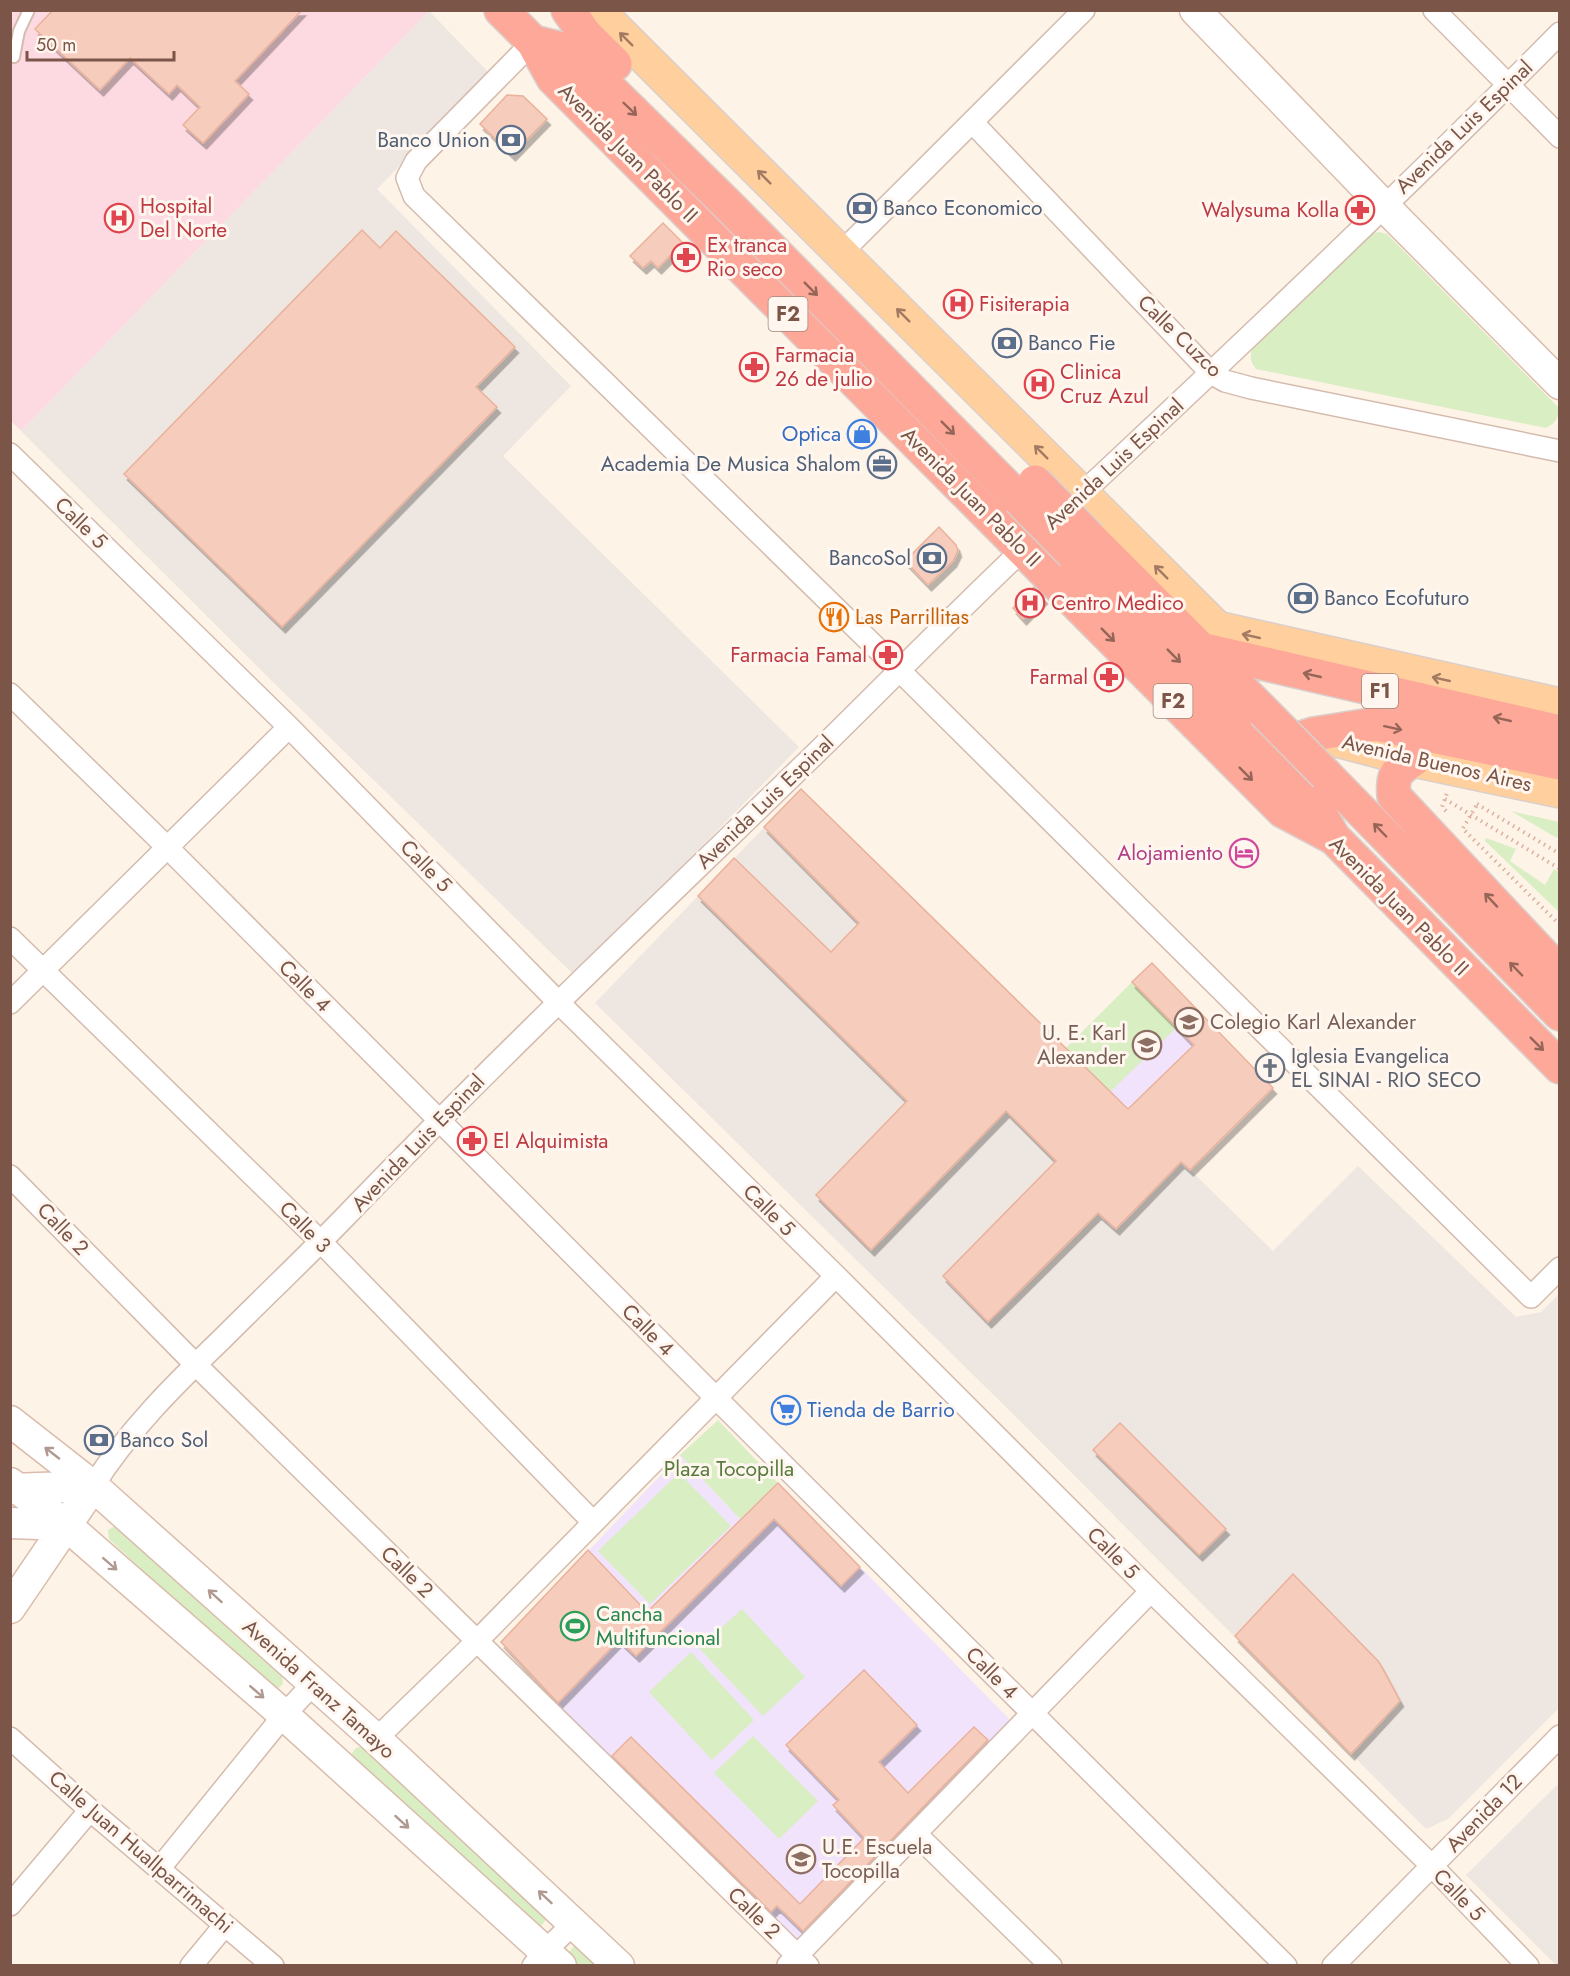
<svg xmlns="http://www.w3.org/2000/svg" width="1570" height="1976" font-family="Jost,sans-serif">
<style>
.industrial{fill:#eee6e1}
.education{fill:#f0e3fb}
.medical{fill:#fdd9e1}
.green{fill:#d9eec3}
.building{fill:#f6cdbc;stroke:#eab19b;stroke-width:1.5;filter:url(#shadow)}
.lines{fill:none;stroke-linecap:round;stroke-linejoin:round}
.lane-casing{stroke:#d4bbae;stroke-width:14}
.street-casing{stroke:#d4bbae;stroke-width:24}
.secondary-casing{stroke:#dabcad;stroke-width:33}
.primary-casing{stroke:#dacfcc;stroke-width:36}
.highway-casing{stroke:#dacfcc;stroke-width:36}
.path{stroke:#dcb09e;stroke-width:4;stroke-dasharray:1.5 4.5;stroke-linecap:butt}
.lane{stroke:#fff;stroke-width:10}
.street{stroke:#fff;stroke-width:21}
.secondary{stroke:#fff;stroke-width:30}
.primary{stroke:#ffd09d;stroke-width:33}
.highway{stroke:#fda899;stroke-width:33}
.highway-bridge-casing{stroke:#dacfcc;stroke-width:36;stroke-linecap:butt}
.highway-bridge{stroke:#fda899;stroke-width:33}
.oneway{stroke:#a37a62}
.oneway2{stroke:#956658}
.oneway3{stroke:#b09991}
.labels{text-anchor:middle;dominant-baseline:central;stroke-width:6;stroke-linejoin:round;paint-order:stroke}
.shield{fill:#fff7ef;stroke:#a3867a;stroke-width:1.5}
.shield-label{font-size:20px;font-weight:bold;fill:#7b5548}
.street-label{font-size:21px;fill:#7b5548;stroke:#fff7ef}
.service-label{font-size:21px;fill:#4e5e75;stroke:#fff7ef;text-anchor:start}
.health-label{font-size:21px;fill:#be3a42;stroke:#fff7ef;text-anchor:start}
.shop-label{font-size:21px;fill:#366cbe;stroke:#fff7ef;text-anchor:end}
.food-label{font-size:21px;fill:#c56008;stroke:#fff7ef;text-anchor:start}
.hotel-label{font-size:21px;fill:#b23c85;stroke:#fff7ef;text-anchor:end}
.education-label{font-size:21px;fill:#785e54;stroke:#fff7ef;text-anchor:start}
.worship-label{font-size:21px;fill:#5b616d;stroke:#fff7ef;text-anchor:start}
.park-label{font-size:21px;fill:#567b3c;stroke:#fff7ef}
.leisure-label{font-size:21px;fill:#27864d;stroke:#fff7ef;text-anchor:start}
</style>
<defs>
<filter id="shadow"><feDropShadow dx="3.5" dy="6" stdDeviation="0" flood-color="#0004"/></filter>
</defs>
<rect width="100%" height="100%" fill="#fef3e7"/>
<!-- industrial -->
<path class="industrial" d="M429,11L490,74L377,189L571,386L503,456L799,747L575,976L277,686L21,431Z
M801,789L1273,1251L1358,1166L1516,1317L1541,1312L1559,1294V1708L1448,1819L1426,1829L1013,1414L595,1003Z
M1559,1783L1560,1965L1557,1966L1466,1875Z"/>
<!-- education -->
<path class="education" d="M1152,963L1228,1042L1144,1124L1066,1048Z
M680,1455L740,1519L778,1483L1012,1722L802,1940H793L557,1704L501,1642Z"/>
<!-- medical -->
<path class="medical" d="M428,10L429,11L21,431L11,421L10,15L15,11Z"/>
<!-- green -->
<path class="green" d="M1379,232L1387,234L1558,407C1559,419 1556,422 1546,428L1256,369C1250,361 1250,357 1252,348L1369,234Z
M1511,811L1559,822V834L1557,838Z
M1486,838L1516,849L1510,861L1545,885L1554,869L1559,872V911H1558L1485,841Z
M1132,982L1177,1027L1110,1092L1066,1048Z
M718,1420L778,1483L740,1519L680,1455Z
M679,1473L731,1526L650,1604L598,1551Z
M115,1526L282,1677L283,1684L276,1690L270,1689L109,1539L108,1530Z
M742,1609L805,1677L763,1716L699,1648Z
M691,1652L754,1720L712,1760L649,1692Z
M753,1736L818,1801L779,1839L714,1773Z
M359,1747L367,1748L546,1917C545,1923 543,1925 537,1927L352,1760V1753L356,1748Z
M575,1945L600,1965H574L567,1954Z"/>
<!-- building -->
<path class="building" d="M53,10H302L235,81L249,94L203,143L183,125L200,107L177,85L169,94L130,58L100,90L35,29Z
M507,95L523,96L547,119L512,155L480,124Z
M663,223L683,243L658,268L651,261L643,268L630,256Z
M362,230L380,248L396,231L515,347L476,387L497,407L282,627L124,474Z
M939,527L956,545L958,551L953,561L928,585L905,561Z
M1034,587L1044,598L1023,619L1013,608Z
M801,789L1128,1109L1194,1045L1132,982L1152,963L1273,1088L1190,1170L1181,1162L1116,1229L1098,1213L988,1322L943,1276L1056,1161L1006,1111L871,1250L816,1195L907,1101L698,896L734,858L831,952L859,923L764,827Z
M1120,1423L1226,1529L1199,1555L1093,1450Z
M778,1483L860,1567L841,1586L774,1519L636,1656L619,1640L558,1703L501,1642L588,1550L647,1612Z
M1293,1574L1379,1662L1400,1701L1351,1754L1235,1636Z
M864,1670L917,1725L879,1762L908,1793L974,1727L988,1740L803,1931L777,1906L771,1912L612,1756L631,1737L800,1904L864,1838L833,1805L839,1800L786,1745Z"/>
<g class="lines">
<!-- lane casing -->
<g class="lane-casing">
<path id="lane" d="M14,57L19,31L29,10"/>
</g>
<!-- street casing -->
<g class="street-casing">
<path id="street" d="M1434,10L1560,137
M533,42L416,161L407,178L414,196L900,671L1531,1297L1560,1268
M973,123L1211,373L1225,381L1251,388L1560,451
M841,253L1084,10
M10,454L289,727L558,1002L836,1276L1151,1591L1432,1866L1528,1966
M1074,501C1238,348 1402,193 1560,33
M10,694L168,848L716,1398L1286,1966
M10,938L321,1242L593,1522
M10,1003L289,727
M10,1176L195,1364L808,1966
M93,1486C128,1431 174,1385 221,1340C262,1299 304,1259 344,1218C496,1060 655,909 812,757C886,685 957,611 1032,541
M10,1738L90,1810L273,1966
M376,1739L477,1641L836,1276
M916,1834L1051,1966
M159,1869L284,1715L313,1684
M10,1905L90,1810
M788,1965L1151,1591
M191,1966L225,1925
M533,1966L545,1951L574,1923
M1333,1966L1560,1736"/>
</g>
<!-- secondary casing -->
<g class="secondary-casing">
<path id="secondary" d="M1195,10L1384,206L1560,384
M10,1421L93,1486L376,1739L619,1966
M10,1483L66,1525L284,1715L561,1966
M12,1489L93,1486
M10,1523L66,1525
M10,1608L93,1486"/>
</g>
<!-- primary casing -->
<g class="primary-casing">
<path id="primary" d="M593,10L602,15L1217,628L1560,705
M1314,734L1413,760L1560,791"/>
</g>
<!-- highway casing -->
<g class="highway-casing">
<path id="highway" d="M501,10L533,42L553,78L1283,811L1334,838L1560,1067
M568,10L585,34L615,64
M533,42L571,51L726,203L1019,499
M1090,538L1263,711
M1073,554L1306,790L1334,838
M1201,649L1560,732
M1268,748L1314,734L1376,724L1560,763
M1413,760C1396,771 1392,775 1394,796L1560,973
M1326,775L1560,1014"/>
</g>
<!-- path -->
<path class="path" d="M1445,799L1560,869
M1477,804L1560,854
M1446,811L1442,807L1447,793
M1463,828L1478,803
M1465,831L1560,925"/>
<!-- lane -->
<use href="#lane" class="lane"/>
<!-- street -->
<use href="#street" class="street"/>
<!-- secondary -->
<use href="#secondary" class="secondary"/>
<!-- primary -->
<use href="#primary" class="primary"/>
<!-- highway -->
<use href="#highway" class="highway"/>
<!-- highway-bridge casing -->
<g class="highway-bridge-casing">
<path id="highway-bridge" d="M1035,482L1090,538
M1019,499L1073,554
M1263,711L1326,775"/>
</g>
<!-- highway-bridge -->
<use href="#highway-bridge" class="highway-bridge"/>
</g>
<!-- one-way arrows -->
<defs><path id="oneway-shaft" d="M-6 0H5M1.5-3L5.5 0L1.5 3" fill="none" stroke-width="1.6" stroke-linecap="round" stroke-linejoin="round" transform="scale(1.5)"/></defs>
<g class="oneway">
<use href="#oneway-shaft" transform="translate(626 39) rotate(-135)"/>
<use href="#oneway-shaft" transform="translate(764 177) rotate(-135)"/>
<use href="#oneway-shaft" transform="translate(903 315) rotate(-135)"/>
<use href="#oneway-shaft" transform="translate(1041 452) rotate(-135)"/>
<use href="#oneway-shaft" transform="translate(1161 572) rotate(-135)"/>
<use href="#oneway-shaft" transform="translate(1251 636) rotate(-167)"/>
<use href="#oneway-shaft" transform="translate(1441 679) rotate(-167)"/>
</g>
<g class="oneway2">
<use href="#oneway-shaft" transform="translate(630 109) rotate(44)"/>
<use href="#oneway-shaft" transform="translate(811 289) rotate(45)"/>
<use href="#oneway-shaft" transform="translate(948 428) rotate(45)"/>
<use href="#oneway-shaft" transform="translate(1108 635) rotate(45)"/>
<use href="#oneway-shaft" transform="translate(1174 656) rotate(45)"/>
<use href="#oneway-shaft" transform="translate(1312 675) rotate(-167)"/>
<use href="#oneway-shaft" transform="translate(1502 719) rotate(-167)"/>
<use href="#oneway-shaft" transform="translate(1393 728) rotate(12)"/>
<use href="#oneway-shaft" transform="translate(1246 774) rotate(45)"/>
<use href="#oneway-shaft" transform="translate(1380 830) rotate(-134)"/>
<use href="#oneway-shaft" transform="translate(1491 900) rotate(-133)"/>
<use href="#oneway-shaft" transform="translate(1516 969) rotate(-134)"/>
<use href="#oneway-shaft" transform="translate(1537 1044) rotate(45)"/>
</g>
<g class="oneway3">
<use href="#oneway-shaft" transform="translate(52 1453) rotate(-142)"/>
<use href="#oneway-shaft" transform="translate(110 1564) rotate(41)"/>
<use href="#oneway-shaft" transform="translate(215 1596) rotate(-138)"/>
<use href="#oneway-shaft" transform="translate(257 1692) rotate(41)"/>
<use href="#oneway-shaft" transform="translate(402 1822) rotate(42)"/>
<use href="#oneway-shaft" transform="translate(545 1897) rotate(-137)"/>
</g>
<!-- icons -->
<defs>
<g id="bank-ring" transform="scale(1.5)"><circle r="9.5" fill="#fff7ef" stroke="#5c6f8a" stroke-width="1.5"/><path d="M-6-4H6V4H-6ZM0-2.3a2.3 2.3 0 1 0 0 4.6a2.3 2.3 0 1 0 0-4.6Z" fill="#5c6f8a"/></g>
<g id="pharmacy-ring" transform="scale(1.5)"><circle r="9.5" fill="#fff7ef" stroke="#e0444e" stroke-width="1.5"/><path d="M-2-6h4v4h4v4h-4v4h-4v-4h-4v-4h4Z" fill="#e0444e"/></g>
<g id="hospital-ring" transform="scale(1.5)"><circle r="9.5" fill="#fff7ef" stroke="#e0444e" stroke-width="1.5"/><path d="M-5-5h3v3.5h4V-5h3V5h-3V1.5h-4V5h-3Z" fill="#e0444e"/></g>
<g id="shop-ring" transform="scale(1.5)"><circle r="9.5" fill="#fff7ef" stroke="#3f7fe0" stroke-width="1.5"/><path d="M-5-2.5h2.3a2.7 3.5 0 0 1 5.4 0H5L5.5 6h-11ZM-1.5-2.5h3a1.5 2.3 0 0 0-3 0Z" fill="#3f7fe0"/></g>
<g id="office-ring" transform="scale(1.5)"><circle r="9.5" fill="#fff7ef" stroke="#5c6f8a" stroke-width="1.5"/><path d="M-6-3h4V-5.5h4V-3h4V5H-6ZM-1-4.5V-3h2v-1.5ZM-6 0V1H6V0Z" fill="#5c6f8a"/></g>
<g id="restaurant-ring" transform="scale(1.5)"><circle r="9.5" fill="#fff7ef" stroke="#e8710a" stroke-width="1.5"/><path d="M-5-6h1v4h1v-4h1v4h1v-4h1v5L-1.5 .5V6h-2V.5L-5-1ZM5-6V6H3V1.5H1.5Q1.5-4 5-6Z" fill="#e8710a"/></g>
<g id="hotel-ring" transform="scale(1.5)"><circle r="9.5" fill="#fff7ef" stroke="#d1479c" stroke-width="1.5"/><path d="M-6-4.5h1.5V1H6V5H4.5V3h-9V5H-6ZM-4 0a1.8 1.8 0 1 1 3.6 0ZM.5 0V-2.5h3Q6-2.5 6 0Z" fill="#d1479c"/></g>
<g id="school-ring" transform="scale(1.5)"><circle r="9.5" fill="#fff7ef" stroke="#8d6e63" stroke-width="1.5"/><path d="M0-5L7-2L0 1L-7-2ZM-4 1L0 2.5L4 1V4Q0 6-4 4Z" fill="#8d6e63"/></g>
<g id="church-ring" transform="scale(1.5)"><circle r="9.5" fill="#fff7ef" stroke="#6b7280" stroke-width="1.5"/><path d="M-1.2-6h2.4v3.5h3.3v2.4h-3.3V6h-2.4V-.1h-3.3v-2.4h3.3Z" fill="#6b7280"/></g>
<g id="supermarket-ring" transform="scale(1.5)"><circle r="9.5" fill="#fff7ef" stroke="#3f7fe0" stroke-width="1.5"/><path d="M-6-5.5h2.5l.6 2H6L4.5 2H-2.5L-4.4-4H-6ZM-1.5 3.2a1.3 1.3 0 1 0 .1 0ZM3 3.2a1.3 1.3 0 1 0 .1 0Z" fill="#3f7fe0"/></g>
<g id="stadium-ring" transform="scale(1.5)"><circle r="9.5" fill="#fff7ef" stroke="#2e9e5b" stroke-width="1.5"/><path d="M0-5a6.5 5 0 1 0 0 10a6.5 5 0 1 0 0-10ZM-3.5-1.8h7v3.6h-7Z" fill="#2e9e5b"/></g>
</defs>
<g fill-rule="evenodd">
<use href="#bank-ring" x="511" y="140"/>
<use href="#bank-ring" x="862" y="208"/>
<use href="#pharmacy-ring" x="1360" y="210"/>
<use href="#hospital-ring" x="119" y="218"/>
<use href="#pharmacy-ring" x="686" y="257"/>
<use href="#hospital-ring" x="958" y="304"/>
<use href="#bank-ring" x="1007" y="343"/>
<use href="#pharmacy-ring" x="754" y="367"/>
<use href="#hospital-ring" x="1039" y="384"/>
<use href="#shop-ring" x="862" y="434"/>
<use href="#office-ring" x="882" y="464"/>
<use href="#bank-ring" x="932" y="558"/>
<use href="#bank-ring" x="1303" y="598"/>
<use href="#hospital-ring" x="1030" y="603"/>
<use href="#restaurant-ring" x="834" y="617"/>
<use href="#pharmacy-ring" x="888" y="655"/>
<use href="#pharmacy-ring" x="1109" y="677"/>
<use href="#hotel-ring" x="1244" y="853"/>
<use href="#school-ring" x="1189" y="1022"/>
<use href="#school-ring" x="1147" y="1045"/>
<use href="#church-ring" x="1270" y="1068"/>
<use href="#pharmacy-ring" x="472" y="1141"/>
<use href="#supermarket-ring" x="786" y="1410"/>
<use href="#bank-ring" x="99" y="1440"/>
<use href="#stadium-ring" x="575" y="1626"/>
<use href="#school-ring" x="801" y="1859"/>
</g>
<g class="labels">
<!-- shield labels -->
<g class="shield">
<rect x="768.5" y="297" width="39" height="34" rx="4.5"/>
<rect x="1362" y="674" width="36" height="34" rx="4.5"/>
<rect x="1153.5" y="684" width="39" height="34" rx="4.5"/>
</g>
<g class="shield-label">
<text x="788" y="314">F2</text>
<text x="1380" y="691">F1</text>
<text x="1173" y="701">F2</text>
</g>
<!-- street labels -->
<g class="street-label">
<text transform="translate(1464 127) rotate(-44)">Avenida Luis Espinal</text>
<text transform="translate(628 153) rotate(45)">Avenida Juan Pablo II</text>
<text transform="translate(1180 336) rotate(44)">Calle Cuzco</text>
<text transform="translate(1114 464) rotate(-43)">Avenida Luis Espinal</text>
<text transform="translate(971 497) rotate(45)">Avenida Juan Pablo II</text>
<text transform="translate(81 523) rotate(44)">Calle 5</text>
<text transform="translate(1437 763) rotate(13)">Avenida Buenos Aires</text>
<text transform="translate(765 802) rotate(-44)">Avenida Luis Espinal</text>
<text transform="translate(426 866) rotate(46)">Calle 5</text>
<text transform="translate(1399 906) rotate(45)">Avenida Juan Pablo II</text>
<text transform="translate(305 986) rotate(45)">Calle 4</text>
<text transform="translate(418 1143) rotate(-46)">Avenida Luis Espinal</text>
<text transform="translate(769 1210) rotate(45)">Calle 5</text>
<text transform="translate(305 1227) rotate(45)">Calle 3</text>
<text transform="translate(63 1229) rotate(46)">Calle 2</text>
<text transform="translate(648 1330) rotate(45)">Calle 4</text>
<text transform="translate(1113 1553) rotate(45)">Calle 5</text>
<text transform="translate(407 1572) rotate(44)">Calle 2</text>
<text transform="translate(992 1673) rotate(45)">Calle 4</text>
<text transform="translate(319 1689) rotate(42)">Avenida Franz Tamayo</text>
<text transform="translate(1484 1813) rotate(-46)">Avenida 12</text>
<text transform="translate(141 1852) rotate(41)">Calle Juan Huallparrimachi</text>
<text transform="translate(1459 1895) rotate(46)">Calle 5</text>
<text transform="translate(754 1913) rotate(44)">Calle 2</text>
</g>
<!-- service labels -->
<g class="service-label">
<text x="490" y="140" text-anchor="end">Banco Union</text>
<text x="883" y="208">Banco Economico</text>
<text x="1028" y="343">Banco Fie</text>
<text x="861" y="464" text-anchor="end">Academia De Musica Shalom</text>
<text x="911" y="558" text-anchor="end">BancoSol</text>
<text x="1324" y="598">Banco Ecofuturo</text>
<text x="120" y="1440">Banco Sol</text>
</g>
<!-- health labels -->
<g class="health-label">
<text x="140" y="206">Hospital<tspan x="140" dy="24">Del Norte</tspan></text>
<text x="1339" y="210" text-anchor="end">Walysuma Kolla</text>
<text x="707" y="245">Ex tranca<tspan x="707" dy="24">Rio seco</tspan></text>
<text x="979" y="304">Fisiterapia</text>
<text x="775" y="355">Farmacia<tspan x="775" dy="24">26 de julio</tspan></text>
<text x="1060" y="372">Clinica<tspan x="1060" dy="24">Cruz Azul</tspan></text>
<text x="1051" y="603">Centro Medico</text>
<text x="867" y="655" text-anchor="end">Farmacia Famal</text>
<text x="1088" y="677" text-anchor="end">Farmal</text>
<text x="493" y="1141">El Alquimista</text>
</g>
<!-- shop labels -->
<g class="shop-label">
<text x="841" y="434">Optica</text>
<text x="807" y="1410" text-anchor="start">Tienda de Barrio</text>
</g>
<!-- food labels -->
<g class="food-label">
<text x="855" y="617">Las Parrillitas</text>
</g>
<!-- hotel labels -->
<g class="hotel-label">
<text x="1223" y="853">Alojamiento</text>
</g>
<!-- education labels -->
<g class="education-label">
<text x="1210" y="1022">Colegio Karl Alexander</text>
<text x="1126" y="1033" text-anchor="end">U. E. Karl<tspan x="1126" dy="24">Alexander</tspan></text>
<text x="822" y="1847">U.E. Escuela<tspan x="822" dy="24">Tocopilla</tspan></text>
</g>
<!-- worship labels -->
<g class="worship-label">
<text x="1291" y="1056">Iglesia Evangelica<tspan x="1291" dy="24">EL SINAI - RIO SECO</tspan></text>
</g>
<!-- park labels -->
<g class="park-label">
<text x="729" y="1469">Plaza Tocopilla</text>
</g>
<!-- leisure labels -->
<g class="leisure-label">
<text x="596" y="1614">Cancha<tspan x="596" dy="24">Multifuncional</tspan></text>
</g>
</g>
<!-- border -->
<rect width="1570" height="1976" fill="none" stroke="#7b5548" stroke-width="24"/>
<!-- scale -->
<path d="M27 51v9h147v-9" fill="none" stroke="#7b5548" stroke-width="3"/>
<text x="36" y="51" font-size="18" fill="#7b5548" stroke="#fff7ef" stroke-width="4.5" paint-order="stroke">50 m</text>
</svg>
